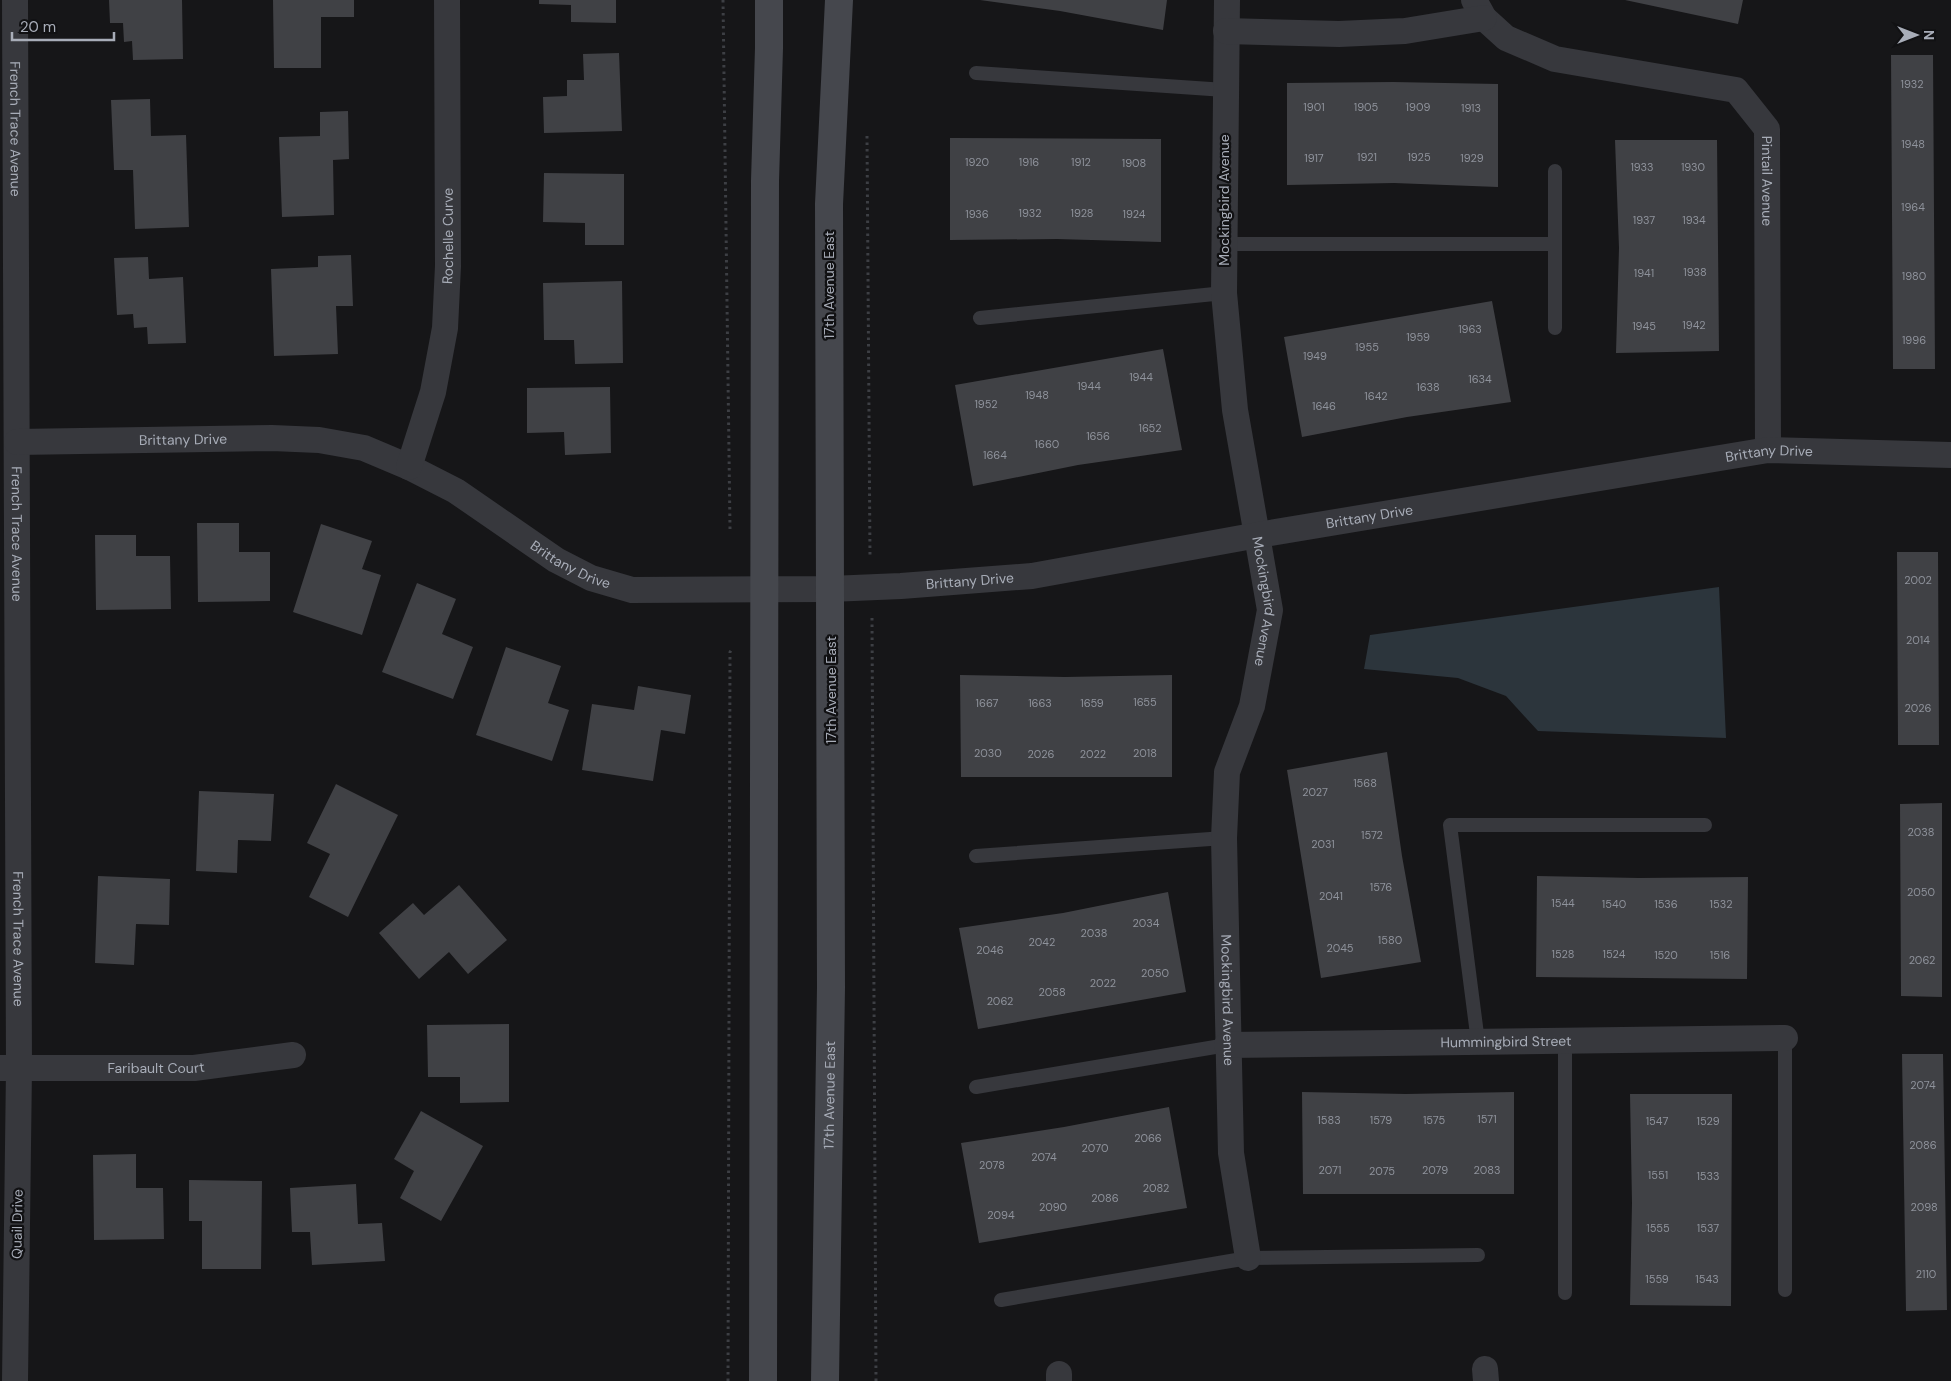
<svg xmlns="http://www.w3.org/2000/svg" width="1951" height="1381" font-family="'DM Sans',sans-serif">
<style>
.water{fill:#2c353c}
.building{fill:#404145}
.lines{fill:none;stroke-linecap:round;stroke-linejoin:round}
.path{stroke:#3d3f44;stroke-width:3;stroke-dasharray:2.5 4;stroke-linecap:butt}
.lane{stroke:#37383d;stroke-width:14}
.street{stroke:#37383d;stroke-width:26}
.secondary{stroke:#45474d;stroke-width:28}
.labels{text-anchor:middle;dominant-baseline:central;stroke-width:4.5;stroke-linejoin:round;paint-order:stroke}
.number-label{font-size:11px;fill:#8e929b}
.street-label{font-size:14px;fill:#a8adb8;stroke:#111113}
</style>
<rect width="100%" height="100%" fill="#161618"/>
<!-- water -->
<path class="water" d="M1719,587L1726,738L1538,731L1506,696L1458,678L1364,669L1370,635Z"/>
<!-- building -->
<path class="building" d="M109,0H182L183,59L133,60L132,41L124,42L123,23H110Z
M273,0H354V17H321V68H274Z
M539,0H616V23L571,22V5L539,4Z
M980,0H1167L1163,30L1060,11Z
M1625,0H1743L1738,24Z
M619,53L622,131L544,133L543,97L567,96V80H584L583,54Z
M1891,55H1933L1935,369H1893Z
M1393,82L1498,84V187L1394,183L1287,185V83Z
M150,99L151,136L186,135L189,227L135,229L133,170H114L111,100Z
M348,111L349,159L333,160L334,215L282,217L279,137L320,136V112Z
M950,138L1161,139V242L1057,239L950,240Z
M1615,140H1717L1719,351L1616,353L1619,248Z
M544,173L624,174V245H585V223L543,222Z
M351,255L353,306H336L338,354L274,356L271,269L318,267V256Z
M148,257L149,279L183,277L186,343L148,344L147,327L134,328L133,314L117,315L114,258Z
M622,281L623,363L575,364L574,340H544L543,283Z
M1492,301L1511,402L1407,417L1302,437L1284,337Z
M1163,349L1182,450L1078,465L973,486L955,385Z
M610,387L611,453L565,455L564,432L527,433V388Z
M197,523H239V552H270V601L198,602Z
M321,524L372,541L362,569L381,575L362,635L293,612Z
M95,535H136V556H170L171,609L96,610Z
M1897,552H1938L1939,745H1898Z
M417,583L456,599L442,634L473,647L453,699L382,672Z
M506,647L561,666L548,703L569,710L552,761L476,735Z
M960,675L1065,677L1172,675V777H961Z
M638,686L691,695L685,734L661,730L653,781L582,770L592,704L634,710Z
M1387,752L1402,856L1421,962L1321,978L1287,770Z
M336,784L398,815L348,917L309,897L330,854L307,843Z
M199,791L274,794L271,841L238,840L237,873L196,871Z
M1942,803V997L1901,996L1900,804Z
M98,876L170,879L169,925L136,924L134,965L95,963Z
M1537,876L1639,878L1748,877L1747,979L1536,977Z
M459,885L507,940L468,974L449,952L419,979L379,933L413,903L424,915Z
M1168,892L1186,992L978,1029L959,928L1063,913Z
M509,1024V1102L460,1103V1077H428L427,1025Z
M1902,1054H1943L1947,1310L1906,1311Z
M1302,1092L1406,1094L1514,1092V1194H1303Z
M1630,1094H1732L1731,1306L1630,1305L1632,1203Z
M1169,1107L1187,1208L979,1243L961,1143L1064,1127Z
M421,1111L483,1146L441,1221L400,1198L414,1171L394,1159Z
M136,1154V1188H163L164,1239L94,1240L93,1155Z
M189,1180L262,1181L261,1269H202V1221H189Z
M356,1184L358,1224L382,1223L385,1261L312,1265L310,1232H292L290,1188Z"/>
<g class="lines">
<!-- path -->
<path class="path" d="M723,0L730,529
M867,136L870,557
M872,618L876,1381
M728,1381L730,652L732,649"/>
<!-- lane -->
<path class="lane" d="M976,73L1225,90
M1224,244H1555V171
M1555,244V328
M980,318L1224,293
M976,856L1224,838
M1785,1038V1290
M1565,1040V1293
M1478,1042L1450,825H1705
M976,1087L1227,1045
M1001,1300L1248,1258L1478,1255"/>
<!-- street -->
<g class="street">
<path id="s1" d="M15,0L19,1068L15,1381"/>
<path id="s2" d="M1227,0L1224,293L1235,410L1270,610L1252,706L1227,772L1224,838L1231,1153L1248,1258"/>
<path id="s3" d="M1474,0L1484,18L1506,38L1555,59L1736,90L1767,129L1768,450"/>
<path d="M1226,31L1339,34L1405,31L1484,18"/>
<path id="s4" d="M17,442L272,438L319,440L364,448L409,467L456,491L556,560L591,578L632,590L830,589L901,586L1032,576L1258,535L1768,450L1951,455"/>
<path id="s5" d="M409,467L433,392L445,328L448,266L447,0"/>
<path id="s6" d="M1227,1045L1785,1038"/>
<path id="s7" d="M0,1068H194L293,1055"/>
<path d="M1485,1369L1486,1381"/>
<path d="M1059,1374V1381"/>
</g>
<!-- secondary -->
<g class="secondary">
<path d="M763,1381L765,181L769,48V0"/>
<path id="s8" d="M825,1381L831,987L829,204L839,0"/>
</g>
</g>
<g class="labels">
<!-- number labels -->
<g class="number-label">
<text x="1912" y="84">1932</text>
<text x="1314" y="107">1901</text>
<text x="1366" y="107">1905</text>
<text x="1418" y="107">1909</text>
<text x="1471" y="108">1913</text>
<text x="1913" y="144">1948</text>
<text x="1367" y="157">1921</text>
<text x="1419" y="157">1925</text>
<text x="1314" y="158">1917</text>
<text x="1472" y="158">1929</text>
<text x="977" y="162">1920</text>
<text x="1029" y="162">1916</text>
<text x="1081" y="162">1912</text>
<text x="1134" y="163">1908</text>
<text x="1642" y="167">1933</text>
<text x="1693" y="167">1930</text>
<text x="1913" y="207">1964</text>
<text x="1030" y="213">1932</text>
<text x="1082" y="213">1928</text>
<text x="977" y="214">1936</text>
<text x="1134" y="214">1924</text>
<text x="1644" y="220">1937</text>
<text x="1694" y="220">1934</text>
<text x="1695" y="272">1938</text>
<text x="1644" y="273">1941</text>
<text x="1914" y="276">1980</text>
<text x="1694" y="325">1942</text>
<text x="1644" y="326">1945</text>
<text x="1470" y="329">1963</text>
<text x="1418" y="337">1959</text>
<text x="1914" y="340">1996</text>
<text x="1367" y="347">1955</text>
<text x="1315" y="356">1949</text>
<text x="1141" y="377">1944</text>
<text x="1480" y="379">1634</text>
<text x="1089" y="386">1944</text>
<text x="1428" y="387">1638</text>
<text x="1037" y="395">1948</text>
<text x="1376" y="396">1642</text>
<text x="986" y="404">1952</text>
<text x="1324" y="406">1646</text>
<text x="1150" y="428">1652</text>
<text x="1098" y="436">1656</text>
<text x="1047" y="444">1660</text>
<text x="995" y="455">1664</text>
<text x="1918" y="580">2002</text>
<text x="1918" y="640">2014</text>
<text x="1145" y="702">1655</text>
<text x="987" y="703">1667</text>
<text x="1040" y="703">1663</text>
<text x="1092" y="703">1659</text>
<text x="1918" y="708">2026</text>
<text x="988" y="753">2030</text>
<text x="1145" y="753">2018</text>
<text x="1041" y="754">2026</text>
<text x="1093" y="754">2022</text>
<text x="1365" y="783">1568</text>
<text x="1315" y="792">2027</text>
<text x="1921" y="832">2038</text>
<text x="1372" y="835">1572</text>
<text x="1323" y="844">2031</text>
<text x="1381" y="887">1576</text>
<text x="1921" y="892">2050</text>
<text x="1331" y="896">2041</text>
<text x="1563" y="903">1544</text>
<text x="1614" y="904">1540</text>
<text x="1666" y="904">1536</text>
<text x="1721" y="904">1532</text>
<text x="1146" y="923">2034</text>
<text x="1094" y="933">2038</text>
<text x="1390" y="940">1580</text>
<text x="1042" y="942">2042</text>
<text x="1340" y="948">2045</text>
<text x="990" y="950">2046</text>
<text x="1563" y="954">1528</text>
<text x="1614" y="954">1524</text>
<text x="1666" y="955">1520</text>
<text x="1720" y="955">1516</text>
<text x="1922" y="960">2062</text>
<text x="1155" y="973">2050</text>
<text x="1103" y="983">2022</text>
<text x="1052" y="992">2058</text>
<text x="1000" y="1001">2062</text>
<text x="1923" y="1085">2074</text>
<text x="1487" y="1119">1571</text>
<text x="1329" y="1120">1583</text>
<text x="1381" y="1120">1579</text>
<text x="1434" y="1120">1575</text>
<text x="1657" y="1121">1547</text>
<text x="1708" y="1121">1529</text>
<text x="1148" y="1138">2066</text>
<text x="1923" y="1145">2086</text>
<text x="1095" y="1148">2070</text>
<text x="1044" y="1157">2074</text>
<text x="992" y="1165">2078</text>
<text x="1330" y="1170">2071</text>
<text x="1435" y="1170">2079</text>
<text x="1487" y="1170">2083</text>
<text x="1382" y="1171">2075</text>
<text x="1658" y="1175">1551</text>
<text x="1708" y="1176">1533</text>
<text x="1156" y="1188">2082</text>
<text x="1105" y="1198">2086</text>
<text x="1053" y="1207">2090</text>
<text x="1924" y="1207">2098</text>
<text x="1001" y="1215">2094</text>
<text x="1658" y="1228">1555</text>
<text x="1708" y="1228">1537</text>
<text x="1926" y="1274">2110</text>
<text x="1657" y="1279">1559</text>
<text x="1707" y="1279">1543</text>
</g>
<!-- street labels -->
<g class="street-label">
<text stroke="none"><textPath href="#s1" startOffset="129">French Trace Avenue</textPath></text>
<text stroke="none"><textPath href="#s3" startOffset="389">Pintail Avenue</textPath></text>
<text transform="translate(1224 200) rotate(-90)">Mockingbird Avenue</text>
<text stroke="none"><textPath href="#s5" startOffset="236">Rochelle Curve</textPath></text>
<text transform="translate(829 285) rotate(-90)">17th Avenue East</text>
<text stroke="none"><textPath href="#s4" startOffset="166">Brittany Drive</textPath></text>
<text stroke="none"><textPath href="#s4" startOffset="1801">Brittany Drive</textPath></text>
<text stroke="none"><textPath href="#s4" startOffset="1396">Brittany Drive</textPath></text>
<text stroke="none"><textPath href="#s1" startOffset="534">French Trace Avenue</textPath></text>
<text stroke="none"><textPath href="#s4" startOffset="586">Brittany Drive</textPath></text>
<text stroke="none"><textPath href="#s4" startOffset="991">Brittany Drive</textPath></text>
<text stroke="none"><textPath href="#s2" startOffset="605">Mockingbird Avenue</textPath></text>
<text transform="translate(831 690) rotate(-90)">17th Avenue East</text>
<text stroke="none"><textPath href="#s1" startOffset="939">French Trace Avenue</textPath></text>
<text stroke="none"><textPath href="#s2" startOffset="1010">Mockingbird Avenue</textPath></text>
<text stroke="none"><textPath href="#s6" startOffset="279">Hummingbird Street</textPath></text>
<text stroke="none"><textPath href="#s7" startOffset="156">Faribault Court</textPath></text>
<text stroke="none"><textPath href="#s8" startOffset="286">17th Avenue East</textPath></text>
<text transform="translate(17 1224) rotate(-89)">Quail Drive</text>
</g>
</g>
<!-- north arrow -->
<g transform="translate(1916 35) rotate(90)" stroke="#111113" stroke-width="4" paint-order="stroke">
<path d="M0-4L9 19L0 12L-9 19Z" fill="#a8adb8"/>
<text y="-8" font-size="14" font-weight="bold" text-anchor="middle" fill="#a8adb8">N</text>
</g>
<!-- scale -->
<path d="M12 32v8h102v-8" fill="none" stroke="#a8adb8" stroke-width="2.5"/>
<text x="20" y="32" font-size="15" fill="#a8adb8" stroke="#111113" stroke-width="4" paint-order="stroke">20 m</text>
</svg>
